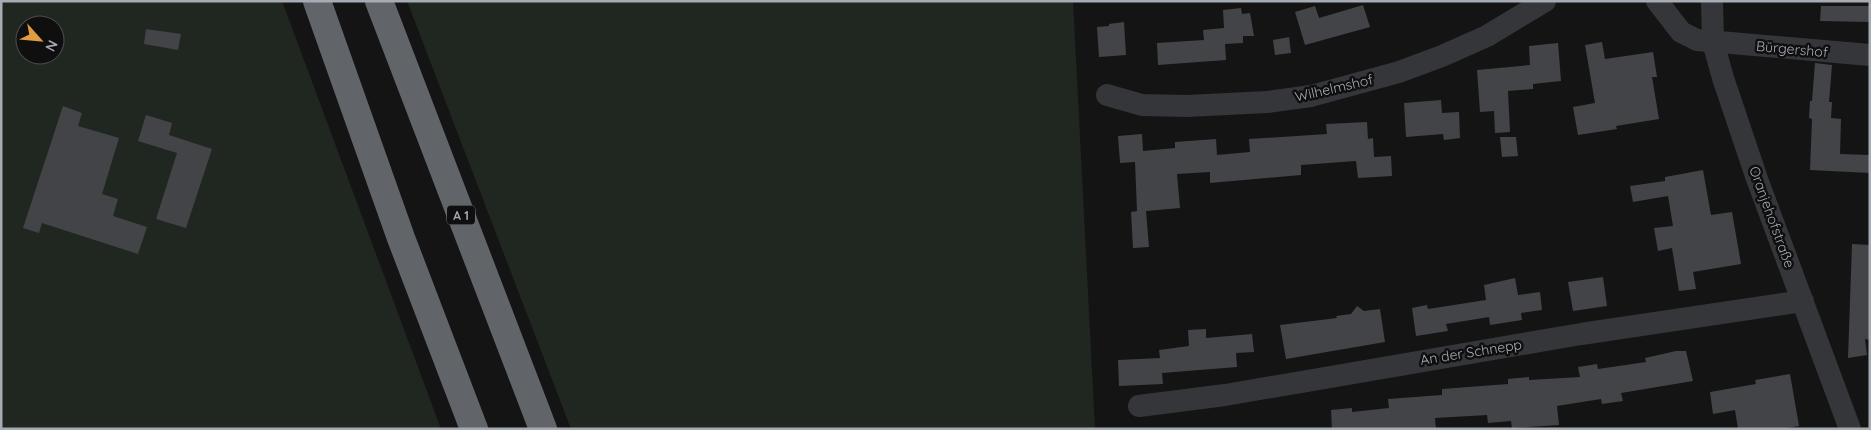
<svg xmlns="http://www.w3.org/2000/svg" width="1871" height="430" font-family="Quicksand,sans-serif">
<style>
.green{fill:#202720;fill-rule:evenodd}
.building{fill:#434448}
.lines{fill:none;stroke-linecap:round;stroke-linejoin:round}
.minor{stroke:#35363a;stroke-width:22}
.highway{stroke:#61656a;stroke-width:28}
.labels{text-anchor:middle;dominant-baseline:central;stroke-width:5;stroke-linejoin:round;paint-order:stroke}
.shield{fill:#0f0f10;stroke:#797d83;stroke-width:1}
.shield-label{font-size:12px;font-weight:bold;fill:#a6acb4}
.street-label{font-size:14px;fill:#a6acb4;stroke:#0f0f10}
</style>
<rect width="100%" height="100%" fill="#141415"/>
<!-- green -->
<path class="green" d="M1,1H282L441,429H1ZM25,25H55V55H25Z
M407,1H1073L1095,429H571Z"/>
<!-- building -->
<path class="building" d="M1363,5L1370,27L1305,45L1295,12L1315,6L1319,18Z
M1821,6H1870V22L1820,21Z
M1241,8L1242,14L1250,13L1254,36H1243V43L1225,44L1226,60L1158,65L1157,43L1204,40L1203,30L1224,28L1223,10Z
M1124,22L1126,55L1099,57L1097,27L1109,26V24Z
M146,29L181,34L178,50L144,44Z
M1289,37L1291,53L1275,55L1273,40Z
M1602,42L1605,59L1653,52L1657,77H1652L1659,119L1616,126L1617,129L1578,135L1573,107L1595,103L1585,45Z
M1558,43L1561,81L1533,84V89L1508,91L1510,132L1495,133L1494,111L1480,112L1477,70L1530,65L1529,46Z
M1815,63L1832,65L1829,102H1832L1831,118L1841,119L1840,154L1870,155V173L1810,170L1812,119L1809,118L1810,101H1812Z
M1441,100L1442,113L1459,112L1460,138L1444,140L1443,134L1406,137L1404,103Z
M63,106L82,113L78,126L119,138L102,194L118,199L113,216L147,227L138,254L42,223L39,233L23,228Z
M146,115L172,123L169,135L212,149L186,228L156,219L177,153L138,141Z
M1367,122L1368,139L1373,138L1374,157L1391,156L1392,176L1358,178L1356,161L1301,165V175L1210,183V172L1177,174L1180,208L1146,211L1149,247L1133,248L1131,212L1137,211L1135,162L1120,163L1118,136L1142,134L1143,151L1175,148V142L1216,139L1217,155L1250,152L1249,139L1327,134L1326,124Z
M1500,137H1516L1518,156L1502,157Z
M1703,170L1711,215L1732,212L1741,264L1693,272L1696,289L1679,291L1672,248L1658,251L1654,228L1673,226L1668,196L1633,202L1630,186L1665,181V177Z
M1852,244L1870,245V340L1865,339L1867,355L1848,358Z
M1603,277L1607,306L1573,311L1568,282Z
M1515,278L1518,295L1540,292L1542,310L1521,313L1522,320L1490,325L1489,317L1446,324L1448,331L1416,336L1412,308L1427,305L1428,309L1486,300L1484,285Z
M1357,306L1364,311L1380,309L1385,342L1286,359L1280,325L1337,318L1336,316L1351,314Z
M1206,329V338L1252,334L1254,352L1236,353L1237,367L1162,373L1163,384L1119,386L1118,360L1160,358L1159,350L1189,346L1188,330Z
M1676,351H1686L1693,381L1621,393L1623,401L1602,404L1601,399L1557,406L1559,425L1512,428L1511,421L1488,423L1487,415L1435,418L1436,429H1332L1331,410L1352,408V412L1389,408L1388,399L1442,395V389L1508,384V379L1529,377V380L1580,377L1578,367L1597,364L1598,369L1646,362L1645,358Z
M1790,374L1799,426L1782,429H1738L1735,410L1713,414L1710,392L1756,384L1755,380Z"/>
<g class="lines">
<!-- minor -->
<path class="minor" d="M1657,1L1681,32L1697,40L1870,55
M1712,1L1713,42L1723,78L1757,179L1850,429
M1107,95L1142,105L1187,106L1267,102L1311,96L1399,72L1442,56L1487,36L1545,1
M1139,406L1225,395L1581,334L1803,301"/>
<!-- highway -->
<path class="highway" d="M317,1L401,238L474,429
M379,1L543,429"/>
</g>
<g class="labels">
<!-- shield labels -->
<rect class="shield" x="447" y="205.5" width="28" height="19" rx="4"/>
<g class="shield-label">
<text x="461" y="215">A 1</text>
</g>
<!-- street labels -->
<g class="street-label">
<text transform="translate(1792 49) rotate(5)">Bürgershof</text>
<text transform="translate(1334 88) rotate(-13)">Wilhelmshof</text>
<text transform="translate(1772 217) rotate(70)">Oranjehofstraße</text>
<text transform="translate(1471 352) rotate(-9)">An der Schnepp</text>
</g>
</g>
<!-- border -->
<rect width="1871" height="430" fill="none" stroke="#a6acb4" stroke-width="5"/>
<!-- north arrow -->
<g transform="translate(40 40) rotate(117)"><circle r="24" fill="#0f0f10" stroke="#4b4e52"/>
<path d="M0-4L9 19L0 12L-9 19Z" fill="#e19c40"/>
<text y="-8" font-size="14" font-weight="bold" text-anchor="middle" fill="#a6acb4">N</text>
</g>
</svg>
